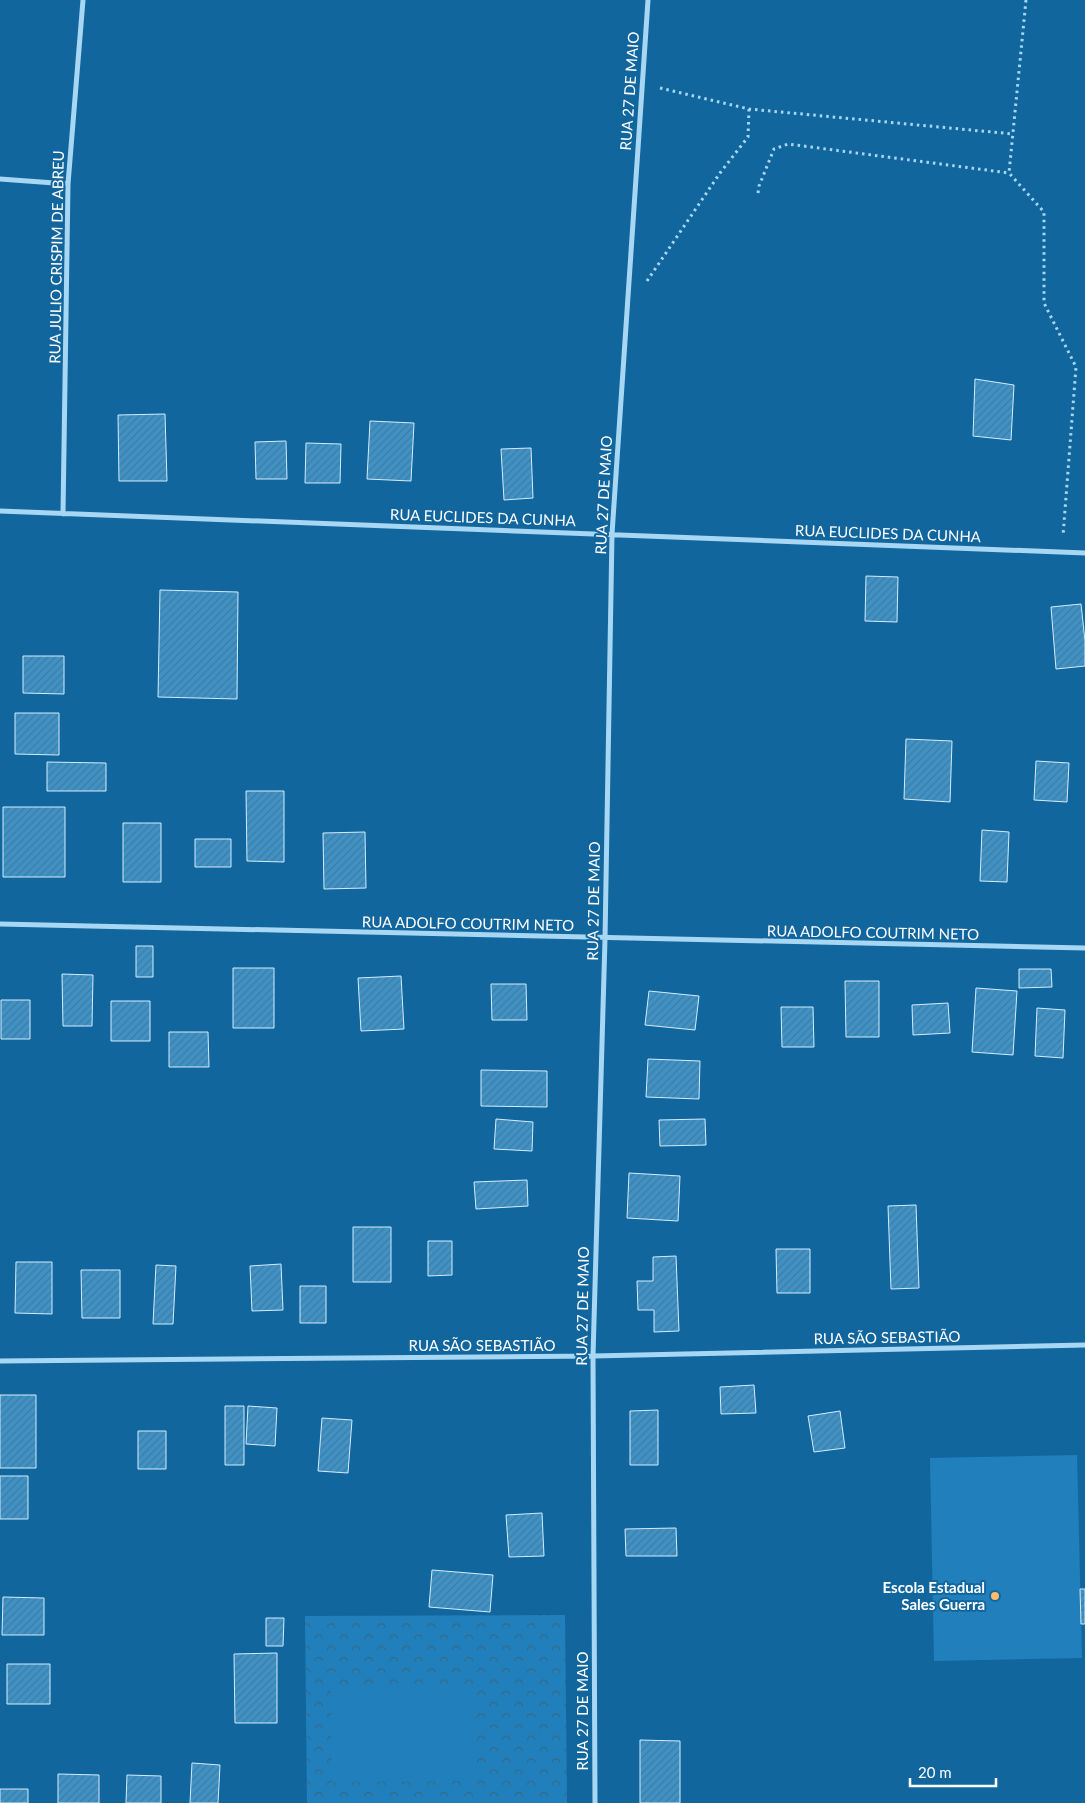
<svg xmlns="http://www.w3.org/2000/svg" width="1085" height="1803" font-family="Lato,sans-serif">
<style>
.forest{fill:url(#forest-crowns)}
.garden{fill:#2180bb}
.building{fill:url(#building-hatch);stroke:#d1edfe}
.lines{fill:none;stroke-linecap:round;stroke-linejoin:round}
.path{stroke:#a8d7f4;stroke-width:3;stroke-dasharray:2.5 4;stroke-linecap:butt}
.minor{stroke:#a8d7f4;stroke-width:5}
.poi-dot{fill:#ffbc6c;stroke:#12669e;stroke-width:2}
.labels{text-anchor:middle;dominant-baseline:central;stroke-width:4;stroke-linejoin:round;paint-order:stroke}
.street-label{font-size:15px;fill:#fff;stroke:#12669e}
.poi-label{font-size:15px;font-weight:bold;fill:#fff;stroke:#12669e;text-anchor:end}
</style>
<defs>
<pattern id="forest-crowns" width="20" height="18" patternUnits="userSpaceOnUse" patternTransform="scale(1.25)"><rect width="20" height="18" fill="#2180bb"/><path d="M2 6a3 3 0 1 1 6 0M12 15a3 3 0 1 1 6 0" fill="none" stroke="#346989"/></pattern>
<pattern id="building-hatch" width="6" height="6" patternUnits="userSpaceOnUse" patternTransform="scale(1.25)"><rect width="6" height="6" fill="#3f92c6"/><path d="M-1 1l2-2M0 6l6-6M5 7l2-2" fill="none" stroke="#447a9b"/></pattern>
</defs>
<rect width="100%" height="100%" fill="#12669e"/>
<!-- forest -->
<path class="forest" d="M565,1615L567,1803H307L305,1616Z"/>
<!-- garden -->
<path class="garden" d="M1077,1455L1082,1658L934,1661L930,1458Z
M473,1684L474,1781L332,1782L331,1685Z"/>
<!-- building -->
<path class="building" d="M975,379L1014,385L1011,440L973,436Z
M165,414L167,481H119L118,415Z
M370,421L414,423L411,481L367,479Z
M286,441L287,479H256L255,442Z
M306,443L341,444L340,483H305Z
M531,448L533,498L504,500L501,449Z
M866,576L898,577L897,622L865,621Z
M160,590L238,592L237,699L158,697Z
M1081,604L1085,641V666L1056,669L1051,607Z
M23,656H64V694L23,693Z
M15,713H59V755L15,754Z
M906,739L952,741L950,802L904,799Z
M1036,761L1069,763L1067,802L1034,800Z
M47,762L106,763V791H47Z
M246,791H284V862L247,861Z
M3,807H65V877H3Z
M123,823H161V882H123Z
M982,830L1009,832L1007,882L980,881Z
M365,832L366,888L324,889L323,833Z
M195,839H231V867H195Z
M136,946H153V977H136Z
M233,968H274V1028H233Z
M1019,969H1051L1052,987L1019,988Z
M62,974L93,975L92,1026H63Z
M401,976L404,1029L361,1031L358,978Z
M845,981H879V1037H846Z
M491,984H526L527,1020H492Z
M976,988L1017,991L1013,1055L972,1052Z
M649,991L699,996L695,1030L645,1025Z
M1,1000H30V1039H1Z
M111,1001H150V1041H111Z
M948,1003L950,1033L913,1035L912,1005Z
M781,1007H813L814,1047H782Z
M1037,1008L1065,1010L1063,1058L1035,1056Z
M169,1032H208L209,1067H169Z
M648,1059L700,1061L699,1099L646,1097Z
M481,1070L547,1071V1107L481,1106Z
M496,1119L533,1122L532,1151L494,1149Z
M705,1119L706,1145L660,1146L659,1120Z
M629,1173L680,1176L678,1221L627,1218Z
M527,1180L528,1206L476,1209L474,1182Z
M916,1205L919,1288L891,1289L888,1206Z
M353,1227H391V1282H353Z
M428,1241H452V1275L428,1276Z
M776,1249H810V1293H777Z
M676,1256L679,1331L654,1332V1310H638L637,1281H653V1257Z
M16,1262H52V1314L15,1313Z
M281,1264L283,1310L252,1311L250,1266Z
M156,1265L176,1266L173,1324H153Z
M81,1270H120V1318H82Z
M300,1286H326V1323H300Z
M754,1385L756,1413L721,1414L720,1387Z
M0,1395H36V1468H0Z
M225,1406H244V1465H225Z
M248,1406L277,1408L275,1446L246,1444Z
M658,1410V1465H630V1411Z
M840,1411L845,1448L814,1452L808,1416Z
M322,1418L352,1420L348,1473L318,1471Z
M138,1431H166V1469H138Z
M0,1476H28V1519H0Z
M542,1513L544,1556L509,1557L506,1515Z
M676,1528L677,1556H626L625,1529Z
M432,1570L493,1575L490,1612L429,1607Z
M1080,1589H1085V1624H1081Z
M3,1597L44,1598V1635H2Z
M266,1618H284L283,1646H266Z
M277,1653V1723H235L234,1654Z
M7,1664H50V1704H7Z
M640,1740L680,1741V1803H640Z
M192,1763L220,1765L218,1803H190Z
M58,1774L99,1775V1803H58Z
M127,1775L161,1776V1803H126Z
M0,1789H28V1803H0Z"/>
<g class="lines">
<!-- path -->
<path class="path" d="M1026,0L1009,173L1044,212V303L1076,367L1063,536
M660,88L749,109L1013,134
M758,193L759,186L774,149L788,144L1009,173
M647,281L720,173L748,137L749,109"/>
<!-- minor -->
<path class="minor" d="M0,179L68,184
M0,511L1085,553
M63,514L68,184L83,0
M0,924L1085,948
M0,1361L593,1356L1085,1345
M595,1803L593,1356L605,939L612,534L648,0"/>
</g>
<!-- markers -->
<circle class="poi-dot" cx="995" cy="1596" r="5"/>
<g class="labels">
<!-- street labels -->
<g class="street-label">
<text transform="translate(629 91) rotate(-86)">RUA 27 DE MAIO</text>
<text transform="translate(56 257) rotate(-89)">RUA JULIO CRISPIM DE ABREU</text>
<text transform="translate(603 495) rotate(-87)">RUA 27 DE MAIO</text>
<text transform="translate(483 517) rotate(2)">RUA EUCLIDES DA CUNHA</text>
<text transform="translate(888 533) rotate(2)">RUA EUCLIDES DA CUNHA</text>
<text transform="translate(593 901) rotate(-89)">RUA 27 DE MAIO</text>
<text transform="translate(468 923) rotate(1)">RUA ADOLFO COUTRIM NETO</text>
<text transform="translate(873 932) rotate(1)">RUA ADOLFO COUTRIM NETO</text>
<text transform="translate(582 1306) rotate(-89)">RUA 27 DE MAIO</text>
<text transform="translate(887 1337) rotate(-1)">RUA SÃO SEBASTIÃO</text>
<text x="482" y="1345">RUA SÃO SEBASTIÃO</text>
<text transform="translate(582 1711) rotate(-90)">RUA 27 DE MAIO</text>
</g>
<!-- poi labels -->
<g class="poi-label">
<text x="985" y="1587">Escola Estadual<tspan x="985" dy="17">Sales Guerra</tspan></text>
</g>
</g>
<!-- scale -->
<path d="M910 1778v8h86v-8" fill="none" stroke="#ffffff" stroke-width="2.5"/>
<text x="918" y="1778" font-size="15" fill="#ffffff" stroke="#12669e" stroke-width="4" paint-order="stroke">20 m</text>
</svg>
